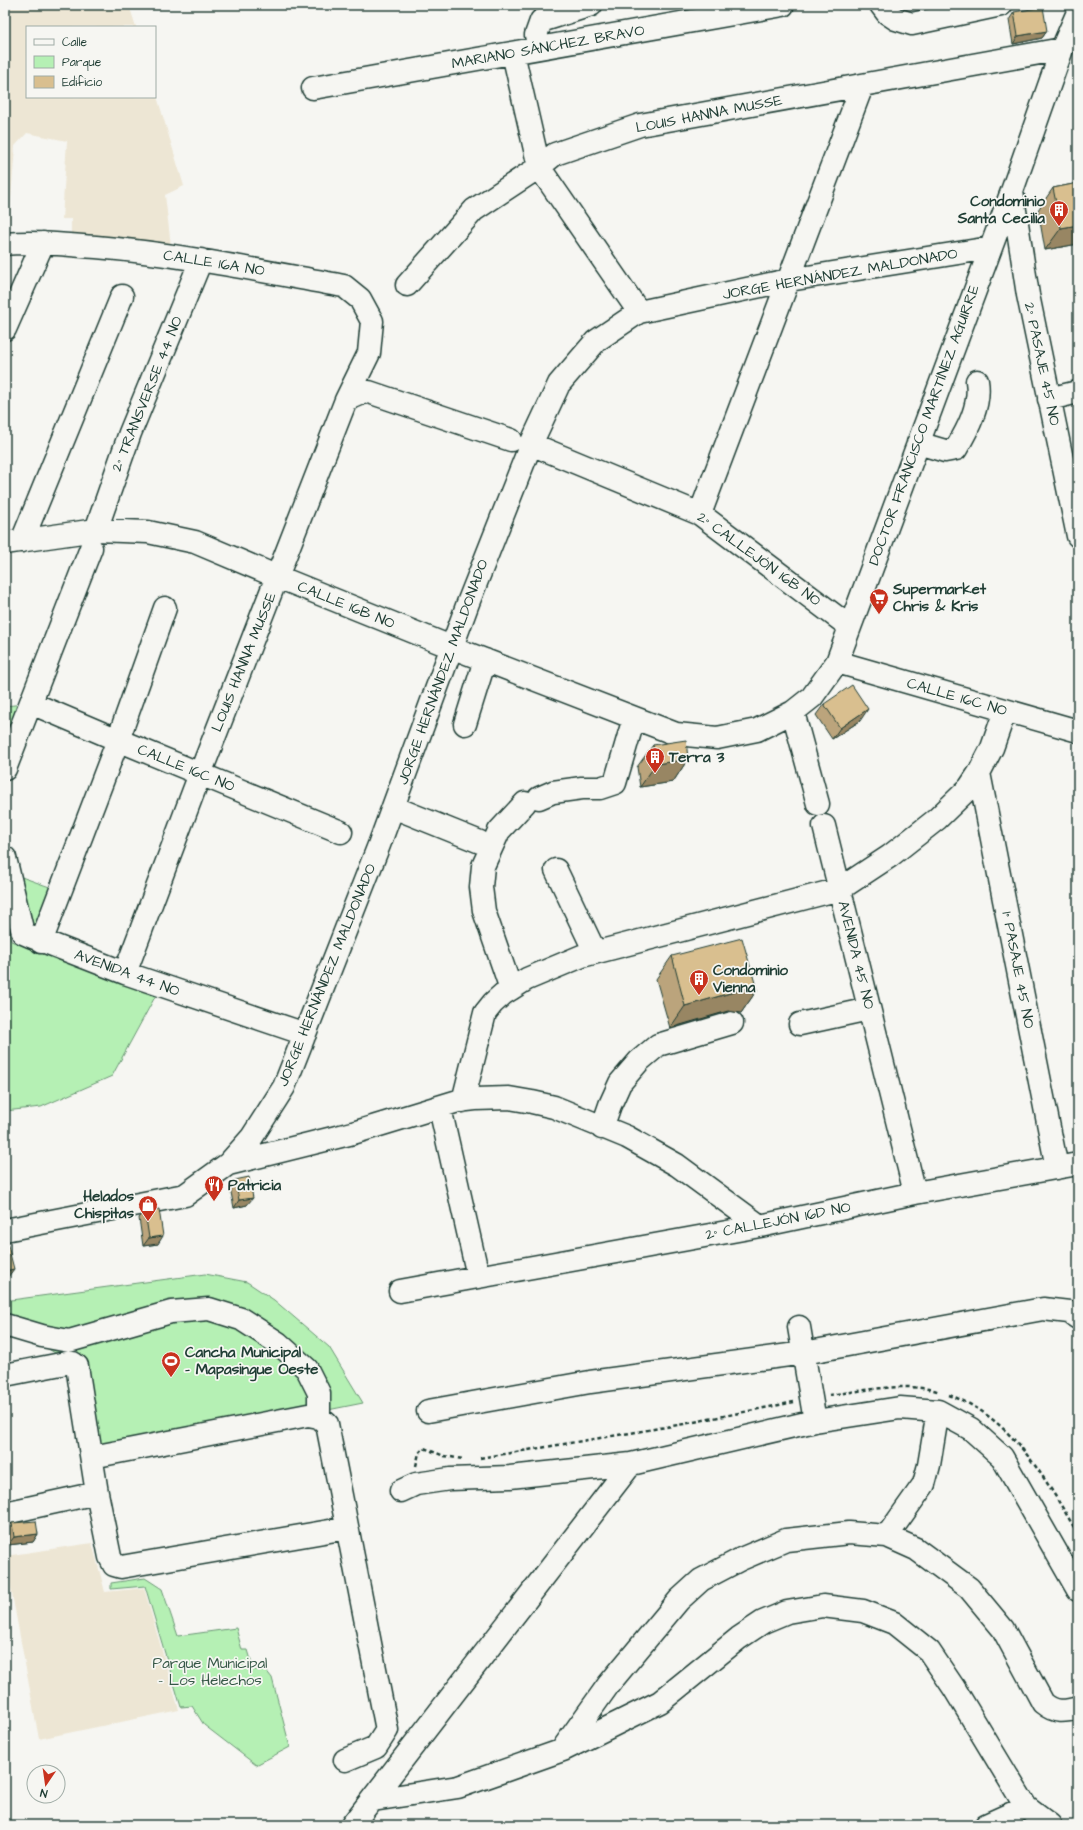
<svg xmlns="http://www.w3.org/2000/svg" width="1083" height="1830" font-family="'Architects Daughter',sans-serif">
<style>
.built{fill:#ede6d4}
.green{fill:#b5f0b4;stroke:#6a9674}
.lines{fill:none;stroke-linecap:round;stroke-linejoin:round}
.minor-casing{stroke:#1f3d34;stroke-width:25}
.path{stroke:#1f3d34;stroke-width:2.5;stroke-dasharray:4 3;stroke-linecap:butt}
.minor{stroke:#f6f6f2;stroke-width:22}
.wall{fill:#bba47b;stroke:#1f3d34}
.shaded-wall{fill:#988664;stroke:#1f3d34}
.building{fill:#d9bf8f;stroke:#1f3d34}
.labels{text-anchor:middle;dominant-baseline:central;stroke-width:3.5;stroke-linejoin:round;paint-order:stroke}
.street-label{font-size:15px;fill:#1f3d34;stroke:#f6f6f2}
.poi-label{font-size:15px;font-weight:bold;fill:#1f3d34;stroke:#f6f6f2;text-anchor:start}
.park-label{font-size:15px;fill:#365847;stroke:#f6f6f2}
</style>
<rect width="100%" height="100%" fill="#f6f6f2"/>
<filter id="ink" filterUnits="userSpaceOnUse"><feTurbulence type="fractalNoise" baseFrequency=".025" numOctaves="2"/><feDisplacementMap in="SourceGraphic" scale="8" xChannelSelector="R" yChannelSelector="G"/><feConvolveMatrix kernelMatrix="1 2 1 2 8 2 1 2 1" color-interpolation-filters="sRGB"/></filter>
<g filter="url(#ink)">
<!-- built -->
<path class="built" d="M5,5H129L136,27H27V97H155V90L184,186L165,195L171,246L71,235V219H62L67,141L27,133L15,146L8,238H5Z
M92,1543L105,1592L144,1588L179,1710L39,1739L5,1556Z"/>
<!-- green -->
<path class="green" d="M24,704L5,755V706Z
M13,874L58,890L40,935L27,931Z
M5,911L11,941L156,995L112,1076L41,1107L5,1111Z
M205,1274L247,1282L274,1300L329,1347L363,1403L92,1457L73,1363L25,1336L5,1340V1297L11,1300Z
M145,1578L162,1589L178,1636L236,1628L242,1650H248L254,1670L265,1669L272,1678L290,1747L256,1765L204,1725L192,1706L181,1707L145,1586L111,1589V1583Z"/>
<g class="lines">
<!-- minor casing -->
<g class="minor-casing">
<path id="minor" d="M881,5L887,13L896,19L912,24L1001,5
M539,48L536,35L541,21L591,5
M513,53L539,167L639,312
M313,88L783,5
M1012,191L1028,295L1078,536
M5,244C35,241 66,245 96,247C180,254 261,271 344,286L360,299L372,321L369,353L346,400L200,774L125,973
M407,285L474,210L539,167L555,154L640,125L1062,49
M5,329L43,243
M1049,399L1078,392
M346,400L362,393L369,392L511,440
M918,443L945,451L956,449C968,429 981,405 977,381
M531,444L700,514L850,627
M700,514L862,86
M96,530L130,433L201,260
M22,541L122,296
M5,543L96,530L148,532L195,542L278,577L451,647L676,734L717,738L757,730L793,712L812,697L837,662L1012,191L1062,49L1078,12
M837,662L1078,731
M31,703L118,740L341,832
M793,712L818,804
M465,724L485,660
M5,769L91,548
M979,773L1057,1168
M539,798L553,792L582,788H600L615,783L634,718
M393,807L480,842
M824,826L915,1193
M5,858L23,933L30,936L125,973L305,1034
M556,870L595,952
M41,942L118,740L165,608
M511,989L484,911L481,887L483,866L499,831L525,803
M800,1024L869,1009
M463,1101L485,1013L493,1003L503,994L527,979L582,956L840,889L890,856L937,819L969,788L979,773L992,748L1005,711
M440,1108L478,1276
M602,1128L610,1105L620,1083L639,1061L658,1045L732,1023
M228,1164L353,1133L458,1101L475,1099L509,1098L532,1102L554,1107L627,1137L677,1165L760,1226
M5,1230L185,1195L228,1164L252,1137L284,1087L379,845L468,603L531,444L559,384L596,341L639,312L789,280L990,248
M400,1291L760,1226L915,1193L1078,1164
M5,1325L42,1336L69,1341L171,1312L209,1309L241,1319L278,1343L307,1369L319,1393V1417
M799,1327L815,1421
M5,1375L66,1363H73L77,1366L97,1493L5,1513
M428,1411L590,1382L804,1353L1043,1309L1069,1312L1078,1318
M92,1457L308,1415L319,1417L327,1424L387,1730L376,1747L345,1760
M401,1491L416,1484L450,1479L510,1477L631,1464L815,1421L900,1408L938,1411L971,1429L1002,1457L1078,1590
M97,1493L110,1557L114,1565L121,1567L347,1528
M887,1536L924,1484L929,1465L938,1411
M564,1747L609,1684L679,1600L701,1580L741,1559L786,1540L849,1533L887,1536L916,1549L969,1588L1003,1629L1043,1703C1055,1713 1064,1712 1078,1708
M373,1800L458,1787L563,1750L660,1702L739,1638L763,1622L787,1612L823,1606L863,1611L894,1623L929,1651L954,1688L1026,1807L1050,1825
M352,1825L631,1464
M986,1825L1026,1807"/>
</g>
<!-- path -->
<path class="path" d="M829,1395C862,1391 908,1381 940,1392
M949,1395C1012,1417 1046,1480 1078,1534
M480,1458L684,1424L794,1402
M416,1466L419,1453L424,1448L444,1456L463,1459"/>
<!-- minor -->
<use href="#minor" class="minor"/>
</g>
<!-- wall -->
<path class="wall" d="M1014,12L1047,31L1042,38L1013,44L1009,20Z
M1078,183V244L1045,250L1038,210L1053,188Z
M824,704L860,721L832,739L816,715Z
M653,745L688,759L673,782L640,787L637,767Z
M672,956L757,990L741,1013L728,1011L670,1028L656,979Z
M235,1180L247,1205L234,1208L230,1187Z
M145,1211L158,1244L143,1246L139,1218Z
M12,1523L38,1534L33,1542L8,1545L6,1531Z"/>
<!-- shaded-wall -->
<path class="shaded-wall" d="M1047,31L1042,38L1013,44L1018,36Z
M1078,225V244L1045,250L1061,228Z
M868,709L860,721L832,739L840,728Z
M688,759L673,782L640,787L656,764Z
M744,989L757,990L741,1013L728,1011L670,1028L685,1006Z
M253,1198L247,1205L234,1208L239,1200Z
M163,1236L158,1244L143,1246L149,1238Z
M14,1269L8,1277L5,1278V1271Z
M38,1534L33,1542L8,1545L14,1537Z"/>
<!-- building -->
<path class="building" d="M1043,7L1047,31L1018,36L1014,12Z
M1078,183V225L1061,228L1053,188Z
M852,685L868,709L840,728L824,704Z
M686,740L688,759L656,764L653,745Z
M742,938L757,990L744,989L685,1006L672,956Z
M249,1177L253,1198L239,1200L235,1180Z
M159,1209L163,1236L149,1238L145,1211Z
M5,1238H6L14,1269L5,1271Z
M36,1521L38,1534L14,1537L12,1523Z"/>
</g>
<!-- icons -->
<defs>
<g id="building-pin" transform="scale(1)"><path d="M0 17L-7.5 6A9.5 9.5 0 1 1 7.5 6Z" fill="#c8321e" stroke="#f6f6f2"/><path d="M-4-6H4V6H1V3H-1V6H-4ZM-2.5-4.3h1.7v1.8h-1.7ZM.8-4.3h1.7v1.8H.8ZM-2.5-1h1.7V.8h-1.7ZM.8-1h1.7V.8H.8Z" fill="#fff"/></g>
<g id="supermarket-pin" transform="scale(1)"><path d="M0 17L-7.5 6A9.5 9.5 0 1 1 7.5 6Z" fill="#c8321e" stroke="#f6f6f2"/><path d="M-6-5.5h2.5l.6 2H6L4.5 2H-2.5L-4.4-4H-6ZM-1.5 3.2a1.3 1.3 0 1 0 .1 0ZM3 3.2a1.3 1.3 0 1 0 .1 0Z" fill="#fff"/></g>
<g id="restaurant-pin" transform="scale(1)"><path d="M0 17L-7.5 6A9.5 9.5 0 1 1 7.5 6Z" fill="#c8321e" stroke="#f6f6f2"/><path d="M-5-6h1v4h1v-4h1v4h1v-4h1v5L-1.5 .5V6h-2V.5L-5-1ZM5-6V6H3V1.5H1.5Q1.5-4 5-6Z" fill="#fff"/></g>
<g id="shop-pin" transform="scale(1)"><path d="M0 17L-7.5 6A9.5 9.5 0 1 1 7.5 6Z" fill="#c8321e" stroke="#f6f6f2"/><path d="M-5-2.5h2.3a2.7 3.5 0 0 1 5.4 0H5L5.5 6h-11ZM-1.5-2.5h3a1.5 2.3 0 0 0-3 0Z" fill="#fff"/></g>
<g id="stadium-pin" transform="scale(1)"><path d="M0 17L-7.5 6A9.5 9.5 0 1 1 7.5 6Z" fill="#c8321e" stroke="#f6f6f2"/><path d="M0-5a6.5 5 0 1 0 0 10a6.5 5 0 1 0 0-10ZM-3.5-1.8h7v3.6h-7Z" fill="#fff"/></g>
</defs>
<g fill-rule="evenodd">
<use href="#building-pin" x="1059" y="210"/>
<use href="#supermarket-pin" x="879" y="598"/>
<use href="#building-pin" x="655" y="757"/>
<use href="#building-pin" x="699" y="979"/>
<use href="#restaurant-pin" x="214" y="1185"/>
<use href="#shop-pin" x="148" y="1205"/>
<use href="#stadium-pin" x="171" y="1361"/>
</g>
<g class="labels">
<!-- street labels -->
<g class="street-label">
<text transform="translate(548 47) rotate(-10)">MARIANO SÁNCHEZ BRAVO</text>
<text transform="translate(709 114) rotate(-11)">LOUIS HANNA MUSSE</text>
<text transform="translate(214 263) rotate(9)">CALLE 16A NO</text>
<text transform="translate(840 274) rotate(-10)">JORGE HERNÁNDEZ MALDONADO</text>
<text transform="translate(1042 364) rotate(78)">2° PASAJE 45 NO</text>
<text transform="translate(147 394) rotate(-68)">2° TRANSVERSE 44 NO</text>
<text transform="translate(924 425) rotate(-70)">DOCTOR FRANCISCO MARTÍNEZ AGUIRRE</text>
<text transform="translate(759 559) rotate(36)">2° CALLEJÓN 16B NO</text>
<text transform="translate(346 605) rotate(22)">CALLE 16B NO</text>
<text transform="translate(244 662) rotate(-68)">LOUIS HANNA MUSSE</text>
<text transform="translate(443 672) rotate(-70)">JORGE HERNÁNDEZ MALDONADO</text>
<text transform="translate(957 697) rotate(16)">CALLE 16C NO</text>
<text transform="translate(186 768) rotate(22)">CALLE 16C NO</text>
<text transform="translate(856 955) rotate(76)">AVENIDA 45 NO</text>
<text transform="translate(1018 970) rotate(79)">1° PASAJE 45 NO</text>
<text transform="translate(127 973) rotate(20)">AVENIDA 44 NO</text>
<text transform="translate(327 975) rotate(-68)">JORGE HERNÁNDEZ MALDONADO</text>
<text transform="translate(778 1221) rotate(-11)">2° CALLEJÓN 16D NO</text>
</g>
<!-- poi labels -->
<g class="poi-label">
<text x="1045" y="201" text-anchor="end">Condominio<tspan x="1045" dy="17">Santa Cecilia</tspan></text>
<text x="893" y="589">Supermarket<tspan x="893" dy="17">Chris &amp; Kris</tspan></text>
<text x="669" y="757">Terra 3</text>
<text x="713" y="970">Condominio<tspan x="713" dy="17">Vienna</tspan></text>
<text x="228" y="1185">Patricia</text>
<text x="134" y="1196" text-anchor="end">Helados<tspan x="134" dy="17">Chispitas</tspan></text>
<text x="185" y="1352">Cancha Municipal<tspan x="185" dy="17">- Mapasingue Oeste</tspan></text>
</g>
<!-- park labels -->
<g class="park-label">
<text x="210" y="1663">Parque Municipal<tspan x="210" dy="17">- Los Helechos</tspan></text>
</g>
</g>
<!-- margin -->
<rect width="1083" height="1830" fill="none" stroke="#f6f6f2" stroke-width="20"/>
<rect x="10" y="10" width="1063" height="1810" fill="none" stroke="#1f3d34" stroke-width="1.5" filter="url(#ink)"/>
<!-- legend -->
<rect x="26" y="26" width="130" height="72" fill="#f6f6f2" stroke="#a0aca6"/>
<rect x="34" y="39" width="20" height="6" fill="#f6f6f2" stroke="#a0aca6"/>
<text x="62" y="46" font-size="12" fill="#1f3d34">Calle</text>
<rect x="34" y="56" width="20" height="12" fill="#b5f0b4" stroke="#a0aca6"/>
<text x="62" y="66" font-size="12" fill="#1f3d34">Parque</text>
<rect x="34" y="76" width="20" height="12" fill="#d9bf8f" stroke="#a0aca6"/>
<text x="62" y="86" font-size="12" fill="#1f3d34">Edificio</text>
<!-- north arrow -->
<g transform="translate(46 1784) rotate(193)"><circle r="19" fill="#f6f6f2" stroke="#a0aca6"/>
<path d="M0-3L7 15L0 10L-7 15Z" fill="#c8321e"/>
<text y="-6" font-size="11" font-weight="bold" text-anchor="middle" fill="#1f3d34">N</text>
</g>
</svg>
